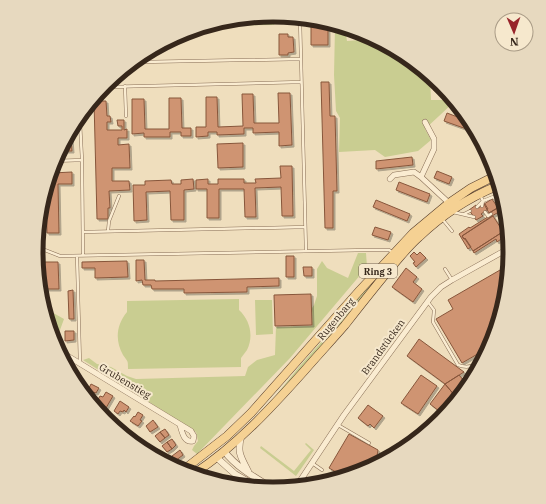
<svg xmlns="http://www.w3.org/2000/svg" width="546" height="504" font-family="'IBM Plex Serif',serif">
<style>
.green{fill:#c9cd91}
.building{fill:#cf9472;stroke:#87563b;filter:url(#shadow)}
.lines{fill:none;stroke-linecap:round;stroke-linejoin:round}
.service-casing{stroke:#886e56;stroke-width:3.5}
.minor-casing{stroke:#886e56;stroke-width:6}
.tertiary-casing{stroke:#886e56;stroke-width:7}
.primary-casing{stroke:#553c2b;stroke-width:9}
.service{stroke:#faecd1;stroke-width:2.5}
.minor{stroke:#faecd1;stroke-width:5}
.tertiary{stroke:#faecd1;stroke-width:6}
.primary{stroke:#f5d193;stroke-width:8}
.labels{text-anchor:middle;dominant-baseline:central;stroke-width:4;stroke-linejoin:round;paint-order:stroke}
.shield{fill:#f6e8cd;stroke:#706150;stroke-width:1}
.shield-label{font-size:9px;font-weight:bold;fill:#36271b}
.street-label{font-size:10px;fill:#36271b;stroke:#f6e8cd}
.rim{fill:none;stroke:#36271b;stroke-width:5}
</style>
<defs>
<filter id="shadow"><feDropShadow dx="2" dy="2" stdDeviation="0" flood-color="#0004"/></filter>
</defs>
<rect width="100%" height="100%" fill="#efdebd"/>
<!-- green -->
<path class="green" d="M273,15L279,16L274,25L220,26Z
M335,27L345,29L347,41L373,39L430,77L431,100H451L453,103L425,129L431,140L418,151L385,157L375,150L339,152L340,118L336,111L334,75Z
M358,253H366L367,267L290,358L197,454L192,450L194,446L198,441L196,432L83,360L89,358L97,364L111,367L127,376L136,379L245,376L248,367L257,360L275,355L276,327L312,326V308L314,305L317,296V269L322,261L327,268L348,278Z
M390,263L376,279L322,347L270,404H269L299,367L331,331L362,292Z
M239,299V310C250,320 254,336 247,350C245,353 243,355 241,358V367L128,369C128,360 128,362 123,355C115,341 116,325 127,312V301Z
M255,300H272L273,334L256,335Z
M48,310L64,319L60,330L54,338H53Z
M306,443L314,450L296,476L260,448L261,446L294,471L311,450L305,444Z"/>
<!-- building -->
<path class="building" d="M311,22L328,26V45H311Z
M279,34H288V37H293L294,52L288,53V55H279Z
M433,80L441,85L445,91H434Z
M321,82H329L330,116H335L337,191H333V228H325Z
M278,93H290L292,145L279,146V132L253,133V128H244V134L217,135V132H208V136L196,137V127H206V97H217L218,127L243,126L242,94H253L254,123H279Z
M169,98H181L182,128H191V136H181V132H170V137H144V133L132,134V99H144L145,129H169Z
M94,101H106L107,116H110L111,122H107V130H122V126H118L117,120H124V130L127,129V138H118V145L129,144L130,168H112V181H129L130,190L109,191L110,208H108V219H97Z
M447,113L463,119L472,131L444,121Z
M71,138L72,151H61L69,139Z
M243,143V167L218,168L217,144Z
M412,157L413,165L376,169V161Z
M280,166H292L293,216H282L281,187L255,188L256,217H245L244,189H219V218H207V189H196V180L208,179V184H218V179H244V183H256L255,179L281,178Z
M437,171L452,177L449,184L434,178Z
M72,172V184H58L59,233H47L46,201L52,173Z
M193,179L194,189L184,190V220H171L170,191L146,192L147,220L134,221L133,185H145V181L171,180L172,184H181V180Z
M399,182L430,194L427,202L396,190Z
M492,199L498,208L489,213L484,204Z
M376,200L410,214L407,221L373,207Z
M485,204L488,209L481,214L483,216L476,220L469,210L476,205L478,208Z
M497,208L499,211L498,212L502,210L503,215L500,218L497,213L492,216L489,213Z
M491,215L492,216L462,236L464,239L465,238L471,247L468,249L459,234L469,227L470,228Z
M493,216L506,236L504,237L501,233L473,251L465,239H464L462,236Z
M375,227L391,232L388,240L372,235Z
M501,233L504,237L497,242L496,239L474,253L473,251Z
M414,252L417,255L420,252L426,258L416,267L413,263L415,262L410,256Z
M286,256H294V277H286Z
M136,260H144L145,280H155V281L279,278V286L247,287V292L184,293V289H152L151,285H143L142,280L136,281Z
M127,261L128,277L95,278V268H82V262Z
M39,262H58L59,289H43Z
M507,266L492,343L488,348L462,363L436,319L453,309L448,300Z
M303,267H312V276H304Z
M406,268L417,277L413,282L422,289L413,302L392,287Z
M73,290L74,319H69L68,291Z
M311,294L312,325L275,326L274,295Z
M65,331H74V340L65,341Z
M419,339L464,372L445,384L407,356Z
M421,375L437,386L418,414L401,403Z
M459,375L465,382L456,397L445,384Z
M91,384L99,388L96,393L93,392L92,394L90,392L89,395L87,392Z
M445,384L456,397L451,403L448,400L444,404L448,408L444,415L430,404Z
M106,392L113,396L106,408L96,403L100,396L103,397Z
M120,401L129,407L126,412L124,410L123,412L120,411L118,414L114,411Z
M368,405L383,416L374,428L370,424L368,426L358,418Z
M138,412L143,415L140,420L142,421L138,426L130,421L134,416L135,417Z
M434,416L439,420L429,428L426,426Z
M153,420L158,427L150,432L146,426Z
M165,429L169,435L165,438L160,432Z
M160,432L165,438L160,442L155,436Z
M349,434L378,450L376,462L363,471L341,475L329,468Z
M172,439L176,445L172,449L167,442Z
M167,442L172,449L167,452L162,446Z
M180,450L183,455L175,461L172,456Z"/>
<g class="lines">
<!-- service casing -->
<g class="service-casing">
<path id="service" d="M300,20L306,251
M142,62L301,59
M136,64H138
M125,86L126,116
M104,87L301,82
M80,122L82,160L83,256
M54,161L82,160
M480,195L483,201L482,206
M477,207L483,201L493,197L497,200L501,207
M453,212L474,217
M485,212L488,216L491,214
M464,214L470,211
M443,220L452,231
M108,231L109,221L119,196
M83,232L305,227
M37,247L60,256L368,250H389L392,252
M77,256L80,363
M445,269L452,280
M428,302L434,310L433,322L458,365C466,368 472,367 478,363
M338,425L369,443
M312,463L322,470"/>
</g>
<!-- minor casing -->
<g class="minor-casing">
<path id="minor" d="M421,177L434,149V139L425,122
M390,179L394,175L414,172L421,177L449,203
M61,352L191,431L194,436L193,441C184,443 182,432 180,425
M298,484L344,415L431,297L441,287L452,280L504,251L509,249"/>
</g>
<!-- tertiary casing -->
<g class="tertiary-casing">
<path id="tertiary" d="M241,437C237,453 241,457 248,471
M224,451C237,468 256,478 274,489
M216,457L235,474L254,485"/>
</g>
<!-- primary casing -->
<g class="primary-casing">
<path id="primary" d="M182,471L227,436L251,413L360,290L413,233L449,203L471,188L495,176
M195,473C237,445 271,408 305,370C318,355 332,340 345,325C363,302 381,279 400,257C406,250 412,243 419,237C442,215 468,198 497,186"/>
</g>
<!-- service -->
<use href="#service" class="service"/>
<!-- minor -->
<use href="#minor" class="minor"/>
<!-- tertiary -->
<use href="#tertiary" class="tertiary"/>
<!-- primary -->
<use href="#primary" class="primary"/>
</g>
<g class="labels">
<!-- shield labels -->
<rect class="shield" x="359" y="264" width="38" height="14" rx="3"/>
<g class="shield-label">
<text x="378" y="271">Ring 3</text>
</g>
<!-- street labels -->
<g class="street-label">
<text transform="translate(336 319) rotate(-50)">Rugenbarg</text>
<text transform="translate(383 347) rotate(-54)">Brandstücken</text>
<text transform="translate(125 381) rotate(31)">Grubenstieg</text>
</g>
</g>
<!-- crop -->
<path d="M0 0H546V504H0ZM43 252a230 230 0 1 1 460 0a230 230 0 1 1-460 0Z" fill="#e7d9bf" fill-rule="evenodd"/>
<path class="rim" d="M43 252a230 230 0 1 1 460 0a230 230 0 1 1-460 0Z"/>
<!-- north arrow -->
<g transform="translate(514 32) rotate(178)"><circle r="19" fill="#f6e8cd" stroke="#a99b86"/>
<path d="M0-3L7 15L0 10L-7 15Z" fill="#98242a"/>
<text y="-6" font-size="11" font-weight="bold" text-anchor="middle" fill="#36271b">N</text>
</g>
</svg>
